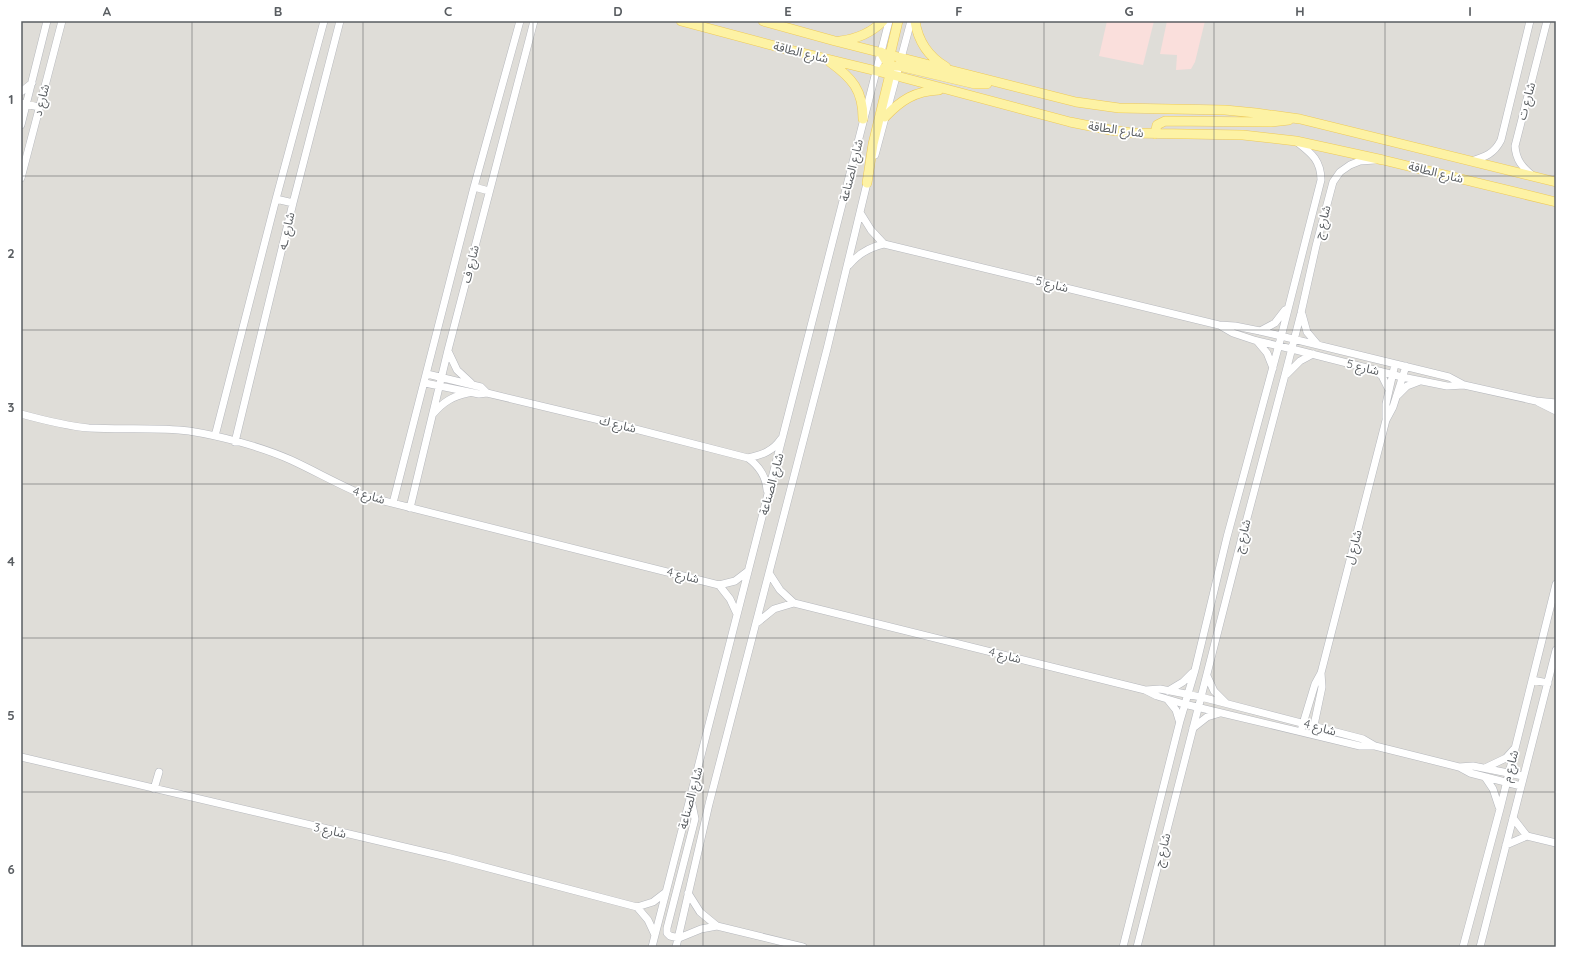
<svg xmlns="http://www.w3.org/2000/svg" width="1577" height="968" font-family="Quicksand,'Noto Sans Arabic',sans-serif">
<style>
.industrial{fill:#dfddd8}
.medical{fill:#fadfdc}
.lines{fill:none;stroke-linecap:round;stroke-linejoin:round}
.minor-casing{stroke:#b6b8bd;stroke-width:8}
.major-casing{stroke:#eec958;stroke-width:10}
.minor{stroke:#fff;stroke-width:7}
.major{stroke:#fdf2a4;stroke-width:9}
.grid{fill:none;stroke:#595d61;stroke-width:1;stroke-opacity:0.55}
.labels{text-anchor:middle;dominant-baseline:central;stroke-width:3.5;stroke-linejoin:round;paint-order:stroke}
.street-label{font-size:12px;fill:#595d61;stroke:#fff}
.neatline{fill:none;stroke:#595d61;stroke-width:1.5}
.grid-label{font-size:13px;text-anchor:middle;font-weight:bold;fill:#595d61}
</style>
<rect width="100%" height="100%" fill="#eceae0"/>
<!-- industrial -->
<path class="industrial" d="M21,21H1556V947H21Z"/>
<!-- medical -->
<path class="medical" d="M1107,21H1154L1143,65L1099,56Z
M1167,21H1205L1195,62L1191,69L1176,70L1177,55L1160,54Z"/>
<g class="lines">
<!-- minor casing -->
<g class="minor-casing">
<path id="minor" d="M21,92L32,83
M21,103L39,107
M21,125L47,21
M875,155L911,21
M1471,161C1485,157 1494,154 1501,140L1530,21
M1533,176C1522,167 1516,160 1515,146L1547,21
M21,178L62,21
M474,187L489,191
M276,199L293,203
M861,214L871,230L884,244
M849,265C859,253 870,247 884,244L1219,325L1235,326L1260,331L1449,377L1464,385
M1302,314L1307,332L1318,345
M1221,326L1233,333L1257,341L1292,349L1402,377L1447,386L1464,385L1536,401L1556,403
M1260,331L1275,323L1285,310
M1257,341L1267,353L1273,368
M448,351L457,370L471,383
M1376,371L1382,376L1389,390
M427,374L481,387L487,393
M1287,374L1300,361L1313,354
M425,383L479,394L487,393L608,422L748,458C759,466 766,476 767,490
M1398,395L1407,386L1420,381
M1538,402L1556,411
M21,414C43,420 66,426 89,428C122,430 156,427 189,431C221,436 262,447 291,460C317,472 341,486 368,497L719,585L735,581L748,571
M433,414C443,402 453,396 468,393
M1386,418V404L1395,364
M215,436L276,199L324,21
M235,442L293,203L340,21
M748,458C762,455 773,451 781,439
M393,503L474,187L520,21
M410,508L448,350L534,21
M769,573L780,590L794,603L1145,690L1157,696L1184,704L1360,746H1375
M719,585L730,599L737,614
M758,622L774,609L794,603
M1207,676L1214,691L1226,703
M1532,680L1548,683
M1146,690L1160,689L1201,697L1363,739L1375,746L1459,767L1470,773L1521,786
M1168,691L1183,682L1192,673
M1168,700L1176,710L1179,720
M1302,727L1315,684L1321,673L1386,420L1393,407L1406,366
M1193,728L1207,717L1220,713
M1313,730L1322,687L1321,673
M21,757L447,857L637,907L653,902L666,892
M1459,767L1473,766L1523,776
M1487,767L1506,758L1514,749
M1485,777L1493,789L1499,807
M154,789L159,772
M691,799L695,819L667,928V933L670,936L679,938L701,929L717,926
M1513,818L1527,836
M1506,845L1527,836L1556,843
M688,893L700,912L717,926L803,947
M637,907L648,920L655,935
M652,947L889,21
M676,947L709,804L827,349L868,179
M1123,947L1180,721L1195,670L1227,537L1281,337L1321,180C1321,160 1311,153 1297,142
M1137,947L1241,541L1285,375L1301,313L1316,246L1333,182L1340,172L1350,165L1360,161L1375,160
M1463,947L1500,809L1556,584
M1480,947L1556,650"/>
</g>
<!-- major casing -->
<g class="major-casing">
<path id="major" d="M681,21L786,49L897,76L1070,122L1110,130L1132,133L1243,135L1296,141L1383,160L1556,202
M763,21L835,41L1076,102L1119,108L1225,110L1256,113L1300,119L1556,182
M915,21C918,41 929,57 946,67
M840,41C857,39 871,33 883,21
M890,60V55L898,21
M830,62C852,78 863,90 863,119
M884,68L891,66H899L975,84H987
M885,117C901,100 915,91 939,90
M1155,134L1157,125L1165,121L1271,122L1289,120
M867,183L873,144L890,74L889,66L881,52"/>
</g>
<!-- minor -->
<use href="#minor" class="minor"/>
<!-- major -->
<use href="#major" class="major"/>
</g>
<!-- grid -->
<path class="grid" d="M192,21V947M363,21V947M533,21V947M703,21V947M874,21V947M1044,21V947M1214,21V947M1385,21V947M21,176H1556M21,330H1556M21,484H1556M21,638H1556M21,792H1556"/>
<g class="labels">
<!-- street labels -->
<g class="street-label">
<text transform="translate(801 52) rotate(14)">شارع الطاقة</text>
<text transform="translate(41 100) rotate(-75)">شارع د</text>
<text transform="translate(1526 101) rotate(-75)">شارع ت</text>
<text transform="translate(1116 129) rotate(8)">شارع الطاقة</text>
<text transform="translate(851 170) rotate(-76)">شارع الصناعة</text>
<text transform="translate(1436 172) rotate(14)">شارع الطاقة</text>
<text transform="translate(1322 222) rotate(-75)">شارع ج</text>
<text transform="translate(286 231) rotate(-77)">شارع ـه</text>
<text transform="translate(470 264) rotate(-76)">شارع ف</text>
<text transform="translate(1052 284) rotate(14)">شارع 5</text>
<text transform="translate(1363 367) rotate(14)">شارع 5</text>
<text transform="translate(618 424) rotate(14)">شارع ك</text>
<text transform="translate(771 484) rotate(-75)">شارع الصناعة</text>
<text transform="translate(369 495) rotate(17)">شارع 4</text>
<text transform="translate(1242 536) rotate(-75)">شارع ج</text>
<text transform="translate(1353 547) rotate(-75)">شارع ل</text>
<text transform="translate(683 575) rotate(14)">شارع 4</text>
<text transform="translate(1005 655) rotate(14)">شارع 4</text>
<text transform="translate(1320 727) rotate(15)">شارع 4</text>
<text transform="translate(1510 766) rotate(-75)">شارع م</text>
<text transform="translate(690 798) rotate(-75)">شارع الصناعة</text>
<text transform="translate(330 830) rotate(13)">شارع 3</text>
<text transform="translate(1162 850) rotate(-76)">شارع ج</text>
</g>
</g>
<!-- border -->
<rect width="1577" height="968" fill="none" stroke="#ffffff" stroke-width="44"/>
<rect x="22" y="22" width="1533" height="924" class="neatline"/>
<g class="grid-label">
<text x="107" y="16">A</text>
<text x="278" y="16">B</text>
<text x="448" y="16">C</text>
<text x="618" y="16">D</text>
<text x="788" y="16">E</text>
<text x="959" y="16">F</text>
<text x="1129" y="16">G</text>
<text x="1300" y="16">H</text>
<text x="1470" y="16">I</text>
<text x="11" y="104">1</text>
<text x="11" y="258">2</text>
<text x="11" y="412">3</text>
<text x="11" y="566">4</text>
<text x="11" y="720">5</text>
<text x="11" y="874">6</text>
</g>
</svg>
